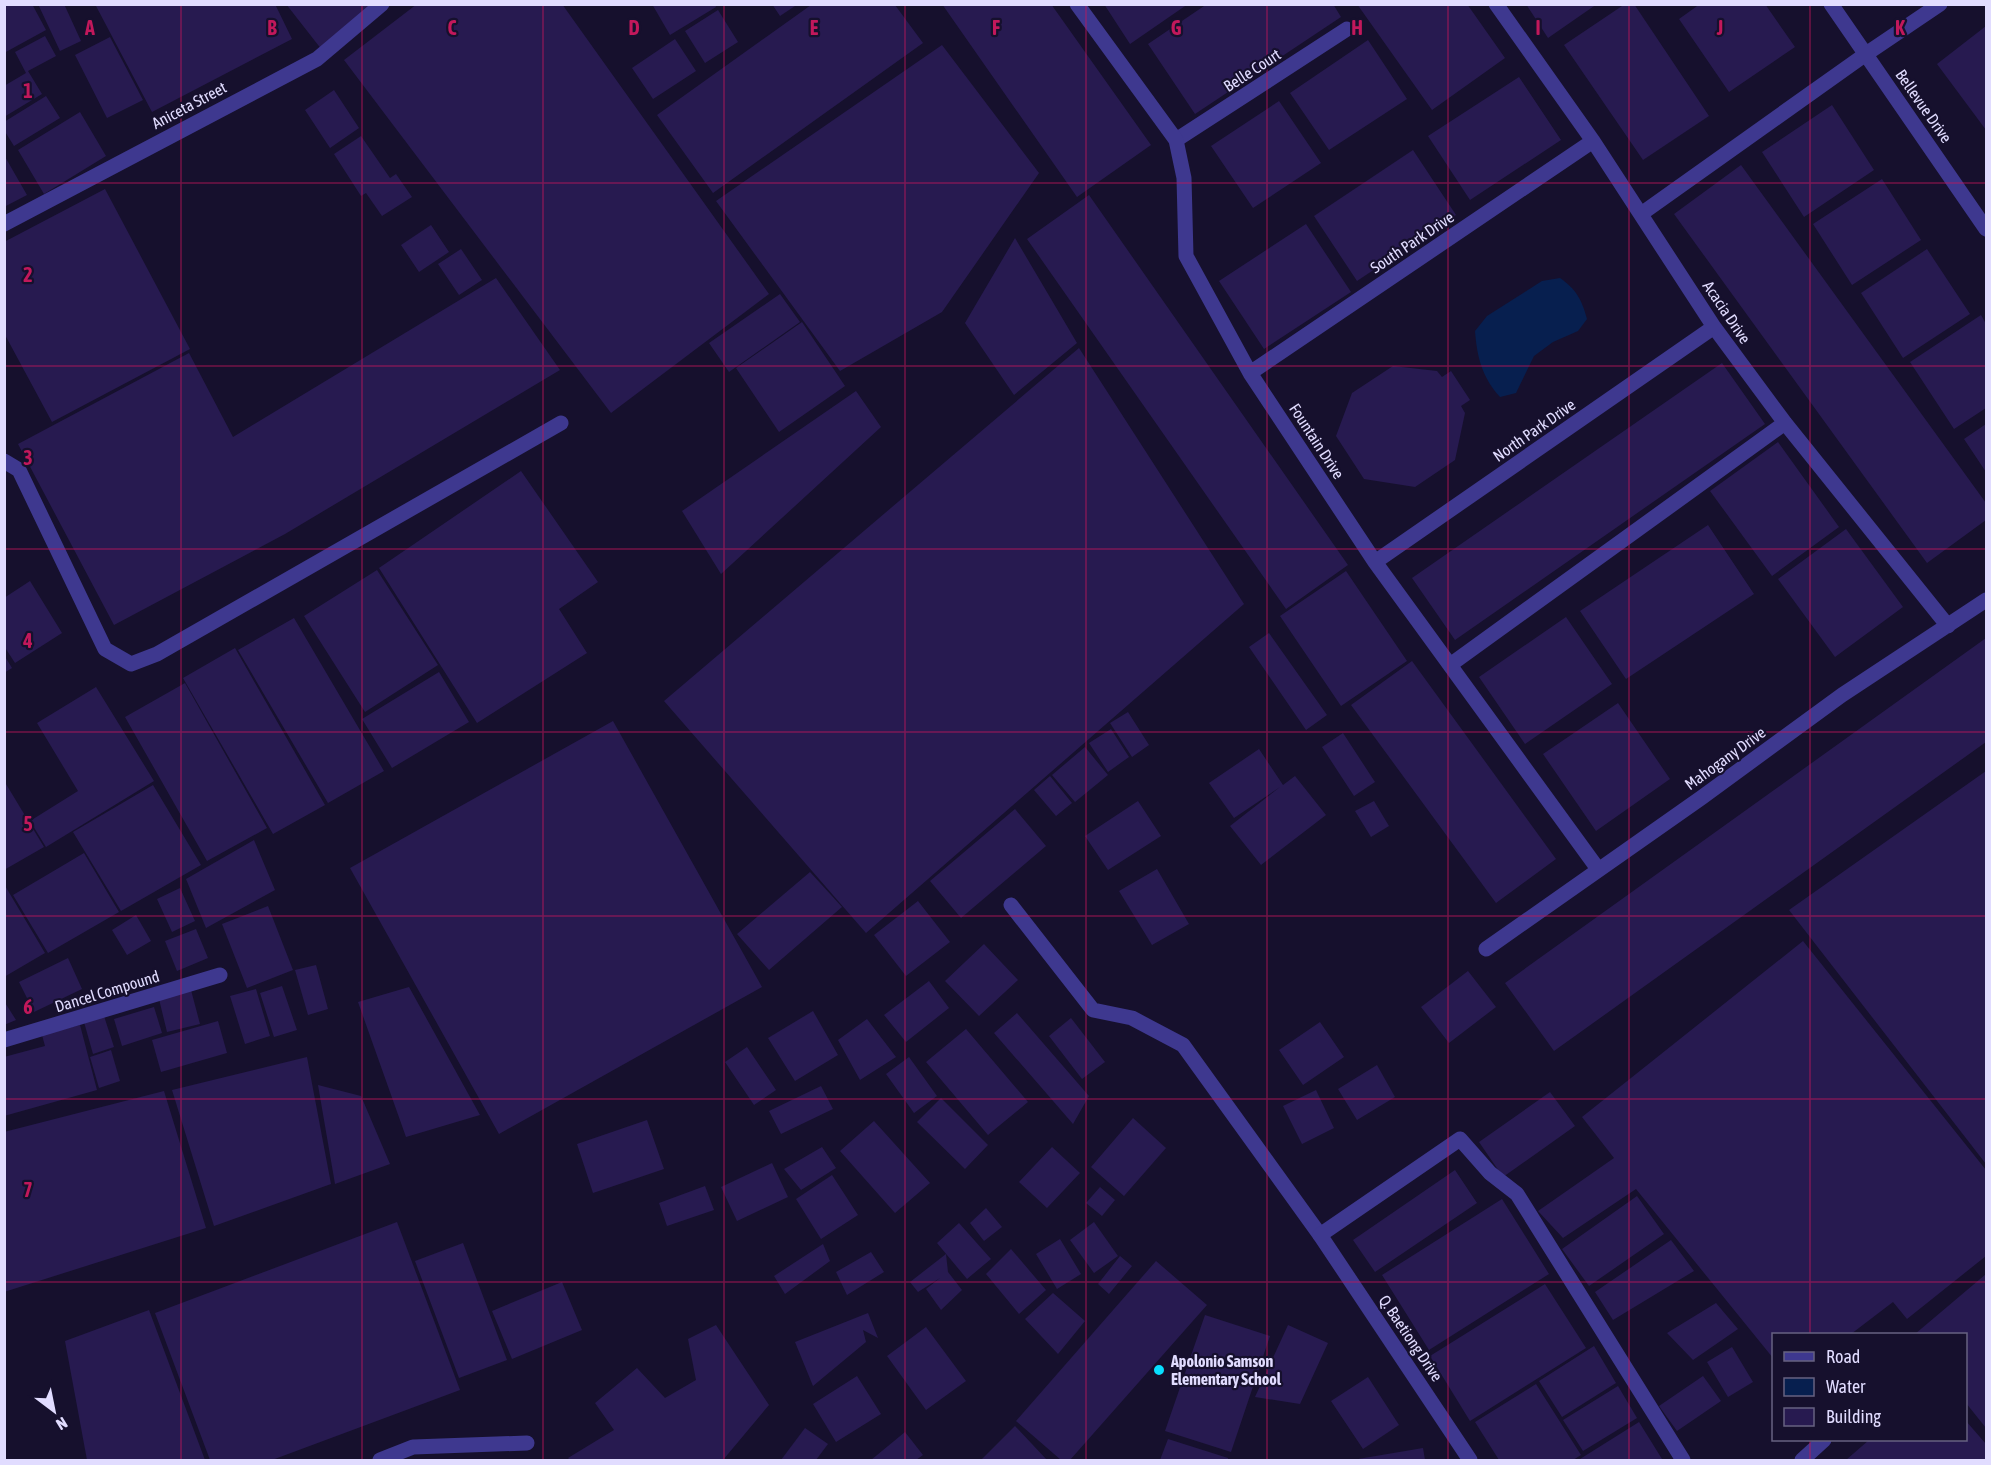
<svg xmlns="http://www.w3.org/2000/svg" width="1991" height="1465" font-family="'Asap Condensed',sans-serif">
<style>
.water{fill:#071f4f}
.building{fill:#271a50}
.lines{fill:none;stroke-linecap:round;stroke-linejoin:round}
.lane{stroke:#3e388f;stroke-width:15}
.street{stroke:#3e388f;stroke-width:15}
.grid{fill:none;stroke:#c2185b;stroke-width:1.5;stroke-opacity:0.55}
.poi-dot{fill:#08dfff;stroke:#16102d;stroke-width:2}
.labels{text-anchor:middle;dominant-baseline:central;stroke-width:4.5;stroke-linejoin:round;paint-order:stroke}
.street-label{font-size:16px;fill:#e1dcff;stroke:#16102d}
.poi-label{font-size:16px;font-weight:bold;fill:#e1dcff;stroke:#16102d;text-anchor:start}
.grid-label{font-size:20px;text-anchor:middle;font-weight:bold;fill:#c2185b;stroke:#16102d;stroke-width:4.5;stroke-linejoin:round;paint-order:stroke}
</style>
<rect width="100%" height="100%" fill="#16102d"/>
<!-- water -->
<path class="water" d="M1560,278C1576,289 1582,300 1587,319L1578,331L1553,342L1534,356L1516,393L1500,397C1482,377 1477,357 1475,331L1487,316L1542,281Z"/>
<!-- building -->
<path class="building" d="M4,4H32L46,30L4,53Z
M38,4H64L81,41L60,51Z
M98,4H275L292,39L152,112L96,6Z
M286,4H369L373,10L322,50Z
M417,4H562L769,294L611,413L344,60Z
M652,4H715L716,7L670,35Z
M772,4H798L780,16Z
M942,4H1051L1151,145L1077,197Z
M1104,4H1188L1130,44Z
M1207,4H1333L1341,17L1195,114L1148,44Z
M1357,4H1467L1505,58L1432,110Z
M1526,4H1597L1548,38Z
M1625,4H1634L1709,116L1643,160L1564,45Z
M1700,4H1765L1795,47L1729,92L1679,19Z
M811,5H895L923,43L713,193L657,115Z
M718,10L738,42L705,63L685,31Z
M1986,26V130L1937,64Z
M45,36L56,56L28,71L42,94L4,117V86L26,73L15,52Z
M110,37L143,100L107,118L75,55Z
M675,39L696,71L653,99L632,68Z
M1368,40L1407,99L1329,150L1290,93Z
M942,45L1039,173L942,312L840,371L716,201Z
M1519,77L1561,140L1470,200L1428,136Z
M334,90L359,128L330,148L305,110Z
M46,96L60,118L14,146L4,130V122Z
M1279,101L1321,163L1253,208L1211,146Z
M1832,105L1874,170L1804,217L1762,152Z
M80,112L106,156L44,194L18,150Z
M361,136L390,178L396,174L412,197L382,216L366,193L361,196L334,154Z
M1413,150L1456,215L1357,281L1314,216Z
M4,155L27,195L4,207Z
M1741,165L1986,503V520L1927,563L1674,214Z
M1882,179L1921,240L1852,285L1813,224Z
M105,189L190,349L52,422L4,333V242Z
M1089,195L1348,565L1286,609L1027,239Z
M1306,224L1351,292L1264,349L1219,281Z
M431,225L449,252L419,272L401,245Z
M1015,238L1077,343L1014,395L965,323Z
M461,249L482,280L459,295L438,264Z
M1927,249L1970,314L1903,358L1861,293Z
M496,278L560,370L285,534L114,625L18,444L189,353L233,437Z
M780,294L800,322L729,372L709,343Z
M1981,315L1986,324V408L1954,429L1910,362Z
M802,322L845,386L779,432L736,368Z
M1079,348L1244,604L866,933L664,701Z
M1722,363L1765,424L1455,640L1412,578Z
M1393,366L1437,371L1442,377L1451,371L1470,400L1461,406L1465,413L1455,460L1415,487L1364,479L1336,436L1352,393Z
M856,391L881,427L721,574L682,511Z
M1986,424V472L1964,439Z
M1778,442L1839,527L1772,576L1710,491Z
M521,471L598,582L559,609L587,653L477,723L379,568Z
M1708,525L1754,594L1626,679L1580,611Z
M1846,529L1903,607L1835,657L1778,579Z
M377,570L438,665L365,712L304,616Z
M1346,571L1407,661L1341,706L1280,616Z
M30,581L62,633L15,663L4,646V598Z
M1566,617L1612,684L1525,744L1479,677Z
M294,618L384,771L328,803L238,650Z
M1269,633L1327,715L1306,730L1249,647Z
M1986,638V742L1554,1051L1505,983Z
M235,648L325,805L273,834L183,678Z
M4,655L12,668L4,673Z
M1412,661L1556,859L1496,903L1351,705Z
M439,672L469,722L392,768L362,719Z
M185,683L267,828L207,861L125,717Z
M96,687L154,781L46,847L30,821L78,791L37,723Z
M1618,703L1670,779L1596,831L1543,754Z
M1128,712L1149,745L1132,757L1110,723Z
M613,721L762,987L499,1134L350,868Z
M1111,729L1129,757L1108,772L1089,743Z
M1343,733L1375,782L1354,796L1322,747Z
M1085,747L1108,775L1075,802L1052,775Z
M1259,749L1283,785L1295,776L1326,815L1261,865L1230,826L1280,787L1234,818L1209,783Z
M1986,771V1164L1789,910Z
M1050,776L1072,803L1056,816L1034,790Z
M6,784L44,847L4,870V785Z
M153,785L201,865L121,911L73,832Z
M1138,801L1161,836L1108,870L1085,836Z
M1374,801L1389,826L1371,837L1355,811Z
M1015,809L1046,846L961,918L930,881Z
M254,840L275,890L206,928L186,879Z
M84,853L119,912L48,953L13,895Z
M1157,869L1189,924L1152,945L1119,891Z
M810,872L842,907L769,970L737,934Z
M4,884L45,953L4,977Z
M180,888L195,921L172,932L157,899Z
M918,901L950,942L906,976L874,935Z
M268,906L293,970L247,988L222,924Z
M136,915L151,941L127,955L112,930Z
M196,929L208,958L177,971L165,941Z
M1803,941L1986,1170V1256L1907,1319L1893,1302L1851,1334H1774L1773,1358L1636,1189L1563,1238L1538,1211L1614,1158L1582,1117Z
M984,944L1018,980L979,1016L945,981Z
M68,958L82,989L34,1012L19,982Z
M316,965L328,1009L308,1015L295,970Z
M1468,971L1496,1007L1449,1043L1421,1007Z
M929,981L949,1008L906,1042L884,1015Z
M282,986L297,1030L274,1037L260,993Z
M409,987L480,1115L406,1137L358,1002Z
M256,989L270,1036L245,1044L230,996Z
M191,990L200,1024L167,1032L159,999Z
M4,1001L16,1020L4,1025Z
M154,1007L162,1033L122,1046L114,1019Z
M813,1011L838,1055L795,1081L768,1038Z
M1017,1013L1089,1096L1073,1124L994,1033Z
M104,1016L114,1047L93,1054L84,1022Z
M1071,1018L1105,1062L1082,1079L1049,1036Z
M867,1019L896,1057L860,1080L838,1040Z
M218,1021L227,1053L161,1072L152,1040Z
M1320,1022L1344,1057L1303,1085L1279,1050Z
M80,1025L97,1090L4,1116V1057L45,1046L42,1035Z
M966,1029L1028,1102L988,1135L926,1062Z
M747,1047L776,1090L754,1105L725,1062Z
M111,1050L120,1081L99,1088L90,1057Z
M307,1057L331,1184L214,1226L172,1090Z
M909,1057L937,1096L914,1113L886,1074Z
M1377,1065L1395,1097L1357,1120L1338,1089Z
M318,1085L361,1096L390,1164L335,1184Z
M821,1086L833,1109L781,1134L769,1111Z
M1316,1090L1334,1128L1302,1144L1283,1106Z
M164,1091L206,1228L4,1292V1132Z
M1550,1092L1575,1126L1503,1177L1479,1142Z
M941,1098L988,1145L965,1169L917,1122Z
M1133,1118L1166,1148L1124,1196L1091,1167Z
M647,1120L664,1169L593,1193L577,1144Z
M874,1121L930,1183L895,1213L840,1151Z
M822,1147L836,1168L801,1190L784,1169Z
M1052,1147L1080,1173L1047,1208L1019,1182Z
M772,1163L788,1197L737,1221L721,1187Z
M1455,1170L1477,1203L1375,1272L1353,1240Z
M832,1175L858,1215L821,1239L796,1199Z
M705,1186L714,1210L667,1226L659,1203Z
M1100,1187L1115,1200L1102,1216L1086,1203Z
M1637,1196L1664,1234L1589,1286L1562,1249Z
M1502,1199L1549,1274L1429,1350L1382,1275Z
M986,1208L1002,1227L984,1241L970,1223Z
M397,1222L460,1390L272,1460H210L155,1313Z
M1094,1222L1118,1256L1094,1273L1070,1240Z
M959,1223L991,1259L967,1279L937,1243Z
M1060,1239L1081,1274L1057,1289L1036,1254Z
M1671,1240L1694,1271L1613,1320L1595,1292Z
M463,1243L507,1360L459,1378L415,1261Z
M823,1244L830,1261L785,1294L774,1276Z
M1011,1249L1046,1290L1019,1314L986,1274Z
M871,1252L884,1272L847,1295L836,1272Z
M946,1254L948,1272L962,1290L941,1310L926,1289L940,1278L918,1292L910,1282Z
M1120,1256L1132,1266L1109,1294L1098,1284Z
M1156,1261L1207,1305L1070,1460H1061L1016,1421Z
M1986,1274V1428L1966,1403V1334H1915Z
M562,1282L582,1330L512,1359L492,1311Z
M1545,1284L1586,1348L1470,1421L1430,1356Z
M1053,1293L1085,1321L1058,1354L1025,1319Z
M1716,1303L1738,1329L1693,1360L1667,1333Z
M149,1310L205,1460H87L65,1341Z
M868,1313L878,1338L863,1330L866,1342L813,1386L795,1342Z
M1205,1315L1270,1336L1231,1452L1165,1431Z
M716,1325L769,1405L723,1460H570L568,1458L614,1430L595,1403L637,1368L665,1398L696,1380L688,1339Z
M1288,1325L1328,1343L1300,1404L1255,1397Z
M926,1327L966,1381L926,1410L887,1356Z
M1594,1346L1616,1383L1562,1417L1539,1381Z
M1732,1347L1753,1382L1728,1397L1707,1362Z
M857,1376L881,1414L836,1442L813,1404Z
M1703,1376L1721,1401L1677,1431L1659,1406Z
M1368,1377L1399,1425L1363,1449L1331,1401Z
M1536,1384L1581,1455L1573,1460H1499L1475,1422Z
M1618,1386L1637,1418L1583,1451L1563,1420Z
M1966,1421L1986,1444V1460H1846L1869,1440H1965Z
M1639,1422L1662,1459L1660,1460H1581L1580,1459Z
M1015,1426L1047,1460H981Z
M805,1428L828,1444L816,1460H781Z
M905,1432L923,1455L916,1460H871Z
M1168,1439L1228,1458V1460H1160Z
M1423,1448L1425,1460H1359L1358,1459Z"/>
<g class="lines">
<!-- lane -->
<path class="lane" d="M1176,140L1347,29
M4,224L317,59L382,4
M4,461L19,470L105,649L131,664L157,654L561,423
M1011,905L1093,1010L1132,1018L1183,1045L1320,1235
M4,1040L220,975
M1802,1460L1824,1440"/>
<!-- street -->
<path class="street" d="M1077,4L1176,140L1184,178L1186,256L1250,373L1375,562L1598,869
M1496,4L1593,141L1714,327L1785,423L1948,626
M1831,4L1986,229
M1641,214L1866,54L1940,4
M1250,373L1593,141
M1375,562L1714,327
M1450,665L1785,423
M1486,949L1701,798L1842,695L1986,600
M380,1460L413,1447L527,1443
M1470,1460L1320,1235L1460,1139L1490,1173L1517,1194L1683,1460"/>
</g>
<!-- grid -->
<path class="grid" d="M181,4V1460M362,4V1460M543,4V1460M724,4V1460M905,4V1460M1086,4V1460M1267,4V1460M1448,4V1460M1629,4V1460M1810,4V1334M4,183H1986M4,366H1986M4,549H1986M4,732H1986M4,916H1986M4,1099H1986M4,1282H1986M1810,1440V1460"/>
<!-- markers -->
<circle class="poi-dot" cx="1159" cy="1370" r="6"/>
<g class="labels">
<!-- street labels -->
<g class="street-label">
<text transform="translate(1252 70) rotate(-33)">Belle Court</text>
<text transform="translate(189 105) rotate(-28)">Aniceta Street</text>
<text transform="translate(1924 106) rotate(55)">Bellevue Drive</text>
<text transform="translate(1412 242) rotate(-34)">South Park Drive</text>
<text transform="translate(1727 312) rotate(56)">Acacia Drive</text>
<text transform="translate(1534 430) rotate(-35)">North Park Drive</text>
<text transform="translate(1317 441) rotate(57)">Fountain Drive</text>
<text transform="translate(1725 758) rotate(-36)">Mahogany Drive</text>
<text transform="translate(107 991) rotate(-17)">Dancel Compound</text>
<text transform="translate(1411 1338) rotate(56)">Q. Baetiong Drive</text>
</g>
<!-- poi labels -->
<g class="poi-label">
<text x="1171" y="1361">Apolonio Samson<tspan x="1171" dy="18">Elementary School</tspan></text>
</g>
</g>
<g class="grid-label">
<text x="90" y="35">A</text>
<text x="272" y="35">B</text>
<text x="452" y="35">C</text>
<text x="634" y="35">D</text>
<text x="814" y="35">E</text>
<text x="996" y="35">F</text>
<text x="1176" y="35">G</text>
<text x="1357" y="35">H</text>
<text x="1538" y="35">I</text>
<text x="1720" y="35">J</text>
<text x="1900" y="35">K</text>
<text x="28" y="98">1</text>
<text x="28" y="282">2</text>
<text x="28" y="465">3</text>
<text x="28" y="648">4</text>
<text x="28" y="831">5</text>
<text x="28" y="1014">6</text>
<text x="28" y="1197">7</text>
</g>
<!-- border -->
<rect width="1991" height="1465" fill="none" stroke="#e1dcff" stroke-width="12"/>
<!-- legend -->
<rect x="1772" y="1333" width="195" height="108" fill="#16102d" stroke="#676281" stroke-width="1.5"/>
<rect x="1784" y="1352" width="30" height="9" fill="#3e388f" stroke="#676281" stroke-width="1.5"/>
<text x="1826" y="1363" font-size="18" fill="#e1dcff">Road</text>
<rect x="1784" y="1378" width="30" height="18" fill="#071f4f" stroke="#676281" stroke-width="1.5"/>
<text x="1826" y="1393" font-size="18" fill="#e1dcff">Water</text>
<rect x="1784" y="1408" width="30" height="18" fill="#271a50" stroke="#676281" stroke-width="1.5"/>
<text x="1826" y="1423" font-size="18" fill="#e1dcff">Building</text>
<!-- north arrow -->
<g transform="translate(54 1411) rotate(148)" stroke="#16102d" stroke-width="4.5" paint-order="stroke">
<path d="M0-4.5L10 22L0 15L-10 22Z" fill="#e1dcff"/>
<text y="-9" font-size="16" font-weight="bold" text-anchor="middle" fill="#e1dcff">N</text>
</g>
</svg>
